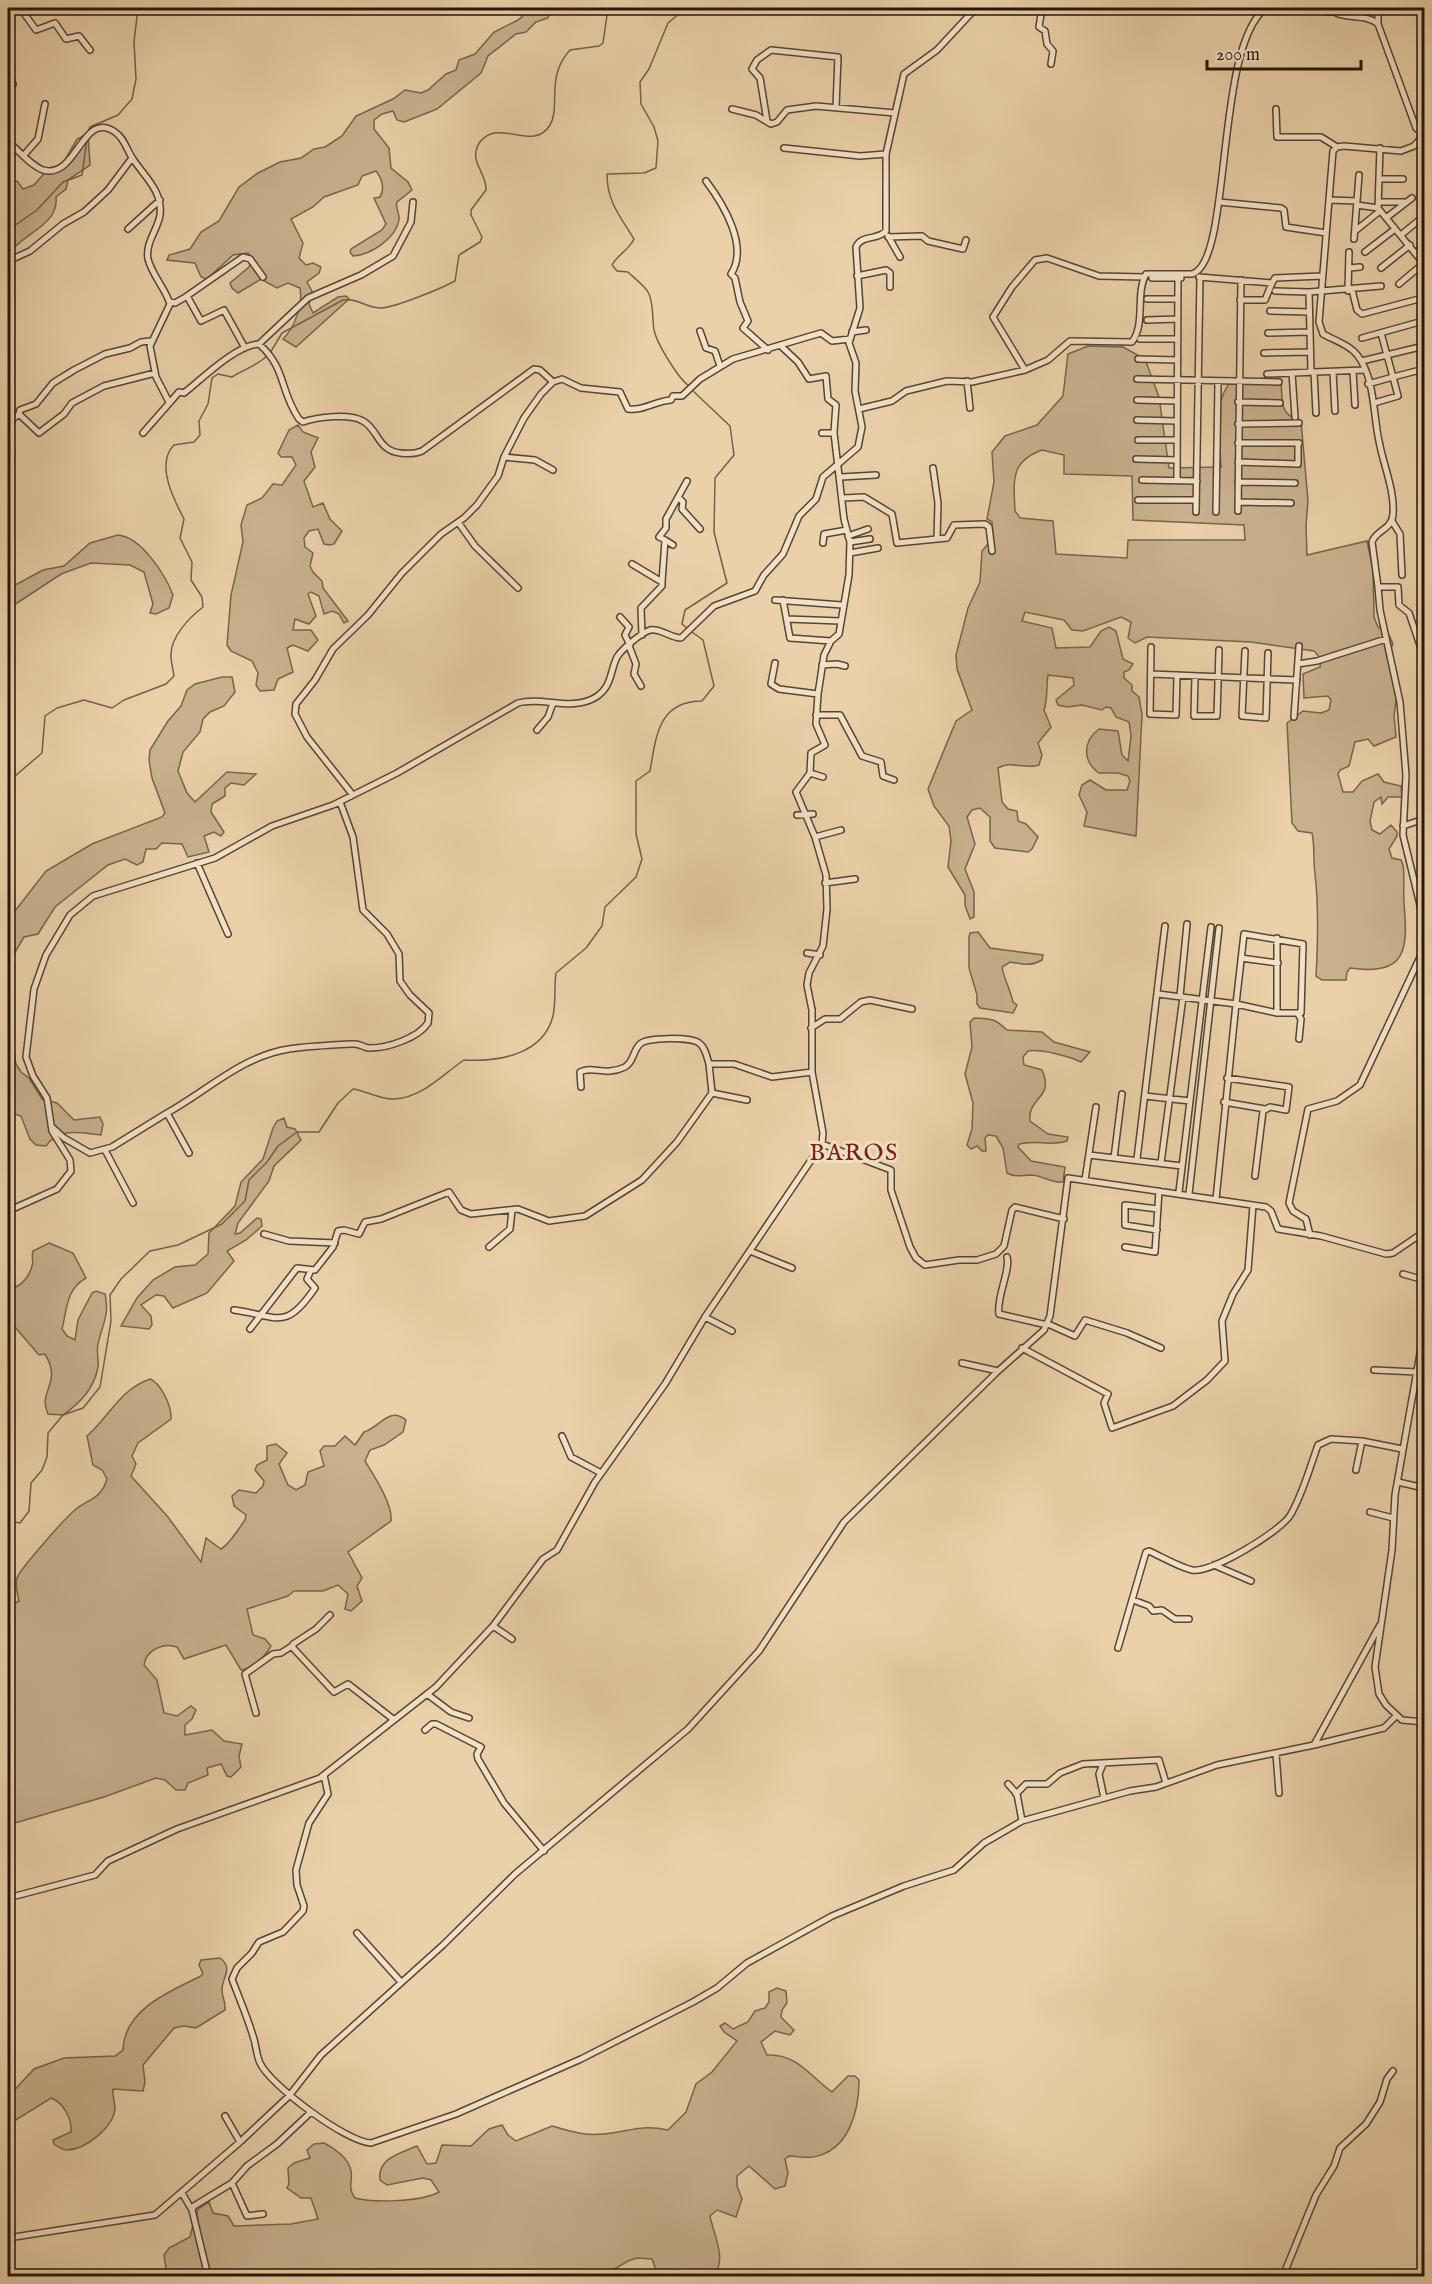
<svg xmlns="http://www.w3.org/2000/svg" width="1432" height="2284" font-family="'IM FELL English',serif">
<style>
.green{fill:#c9b18f;stroke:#77644c;stroke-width:1.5;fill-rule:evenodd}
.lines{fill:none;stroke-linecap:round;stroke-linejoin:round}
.stream{stroke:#746049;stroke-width:1.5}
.minor-casing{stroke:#564531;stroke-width:8}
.minor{stroke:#f2e1c8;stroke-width:5}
.labels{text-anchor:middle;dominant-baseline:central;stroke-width:6;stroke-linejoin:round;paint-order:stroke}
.quarter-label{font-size:24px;letter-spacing:1.5px;fill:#7a1f14;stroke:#f2e1c8}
</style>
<rect width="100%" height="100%" fill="#ebd1aa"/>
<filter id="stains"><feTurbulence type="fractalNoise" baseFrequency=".00333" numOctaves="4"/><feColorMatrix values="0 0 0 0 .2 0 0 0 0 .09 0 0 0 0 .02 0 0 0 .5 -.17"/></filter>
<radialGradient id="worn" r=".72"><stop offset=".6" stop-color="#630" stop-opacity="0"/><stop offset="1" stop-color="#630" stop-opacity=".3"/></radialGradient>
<!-- green -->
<path class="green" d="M532,8H551L548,18L536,22L526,32L516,34L488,56L481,73L437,109L404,122L397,120L393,111L382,114L374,120V129L389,148L391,168L408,182L412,190L397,202C395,209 400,213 399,220C396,238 371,255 353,256L350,252L351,249L382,230L386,224L374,198L380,197C385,189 382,178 376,171L362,176L358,185L324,197L313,207L291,219L303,243L299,258L306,265L313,263L321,267L319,273L307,282L312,291L309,304L313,313L338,297L346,296L349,299L296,347L283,339C295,327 303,305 300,288L288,283L277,288L261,279L238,293L232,288L230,283L249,267L253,258L248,253L233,255L207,279L201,277L195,263L167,260L169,255L190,249L201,232L219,221L239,187L258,173L280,162L301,158L314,149L325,147L342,136L356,116L393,99L405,90L421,93L428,90L446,74L456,70L459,60L475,54L494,32L518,20Z
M88,134L90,165L68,180L66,189L56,197C59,226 22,233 8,255V197L14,193L12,182L17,181L23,189L34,185L48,169L62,165L77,139Z
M1088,346L1123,347L1145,359L1159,397L1169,468L1221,467C1220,441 1211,398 1234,379L1281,383C1283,404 1279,414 1301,421L1308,501L1306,526L1307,555L1367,541L1373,570L1374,617L1378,627L1389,635L1393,644L1387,657L1397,673L1398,683L1394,716L1396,737L1374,746L1368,739L1355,742L1349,766L1340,770L1338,774L1343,792H1353L1362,781L1378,774L1384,782L1401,786L1402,797H1388L1382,804L1381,797L1374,802L1370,821L1372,830L1380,834L1391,825L1397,832V836L1389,849L1392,858L1401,860L1403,865C1405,878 1403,890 1404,903C1408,950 1407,976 1350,968L1347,972L1346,980H1322L1316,976C1318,941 1319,909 1315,874C1313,860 1315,846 1312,833L1298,831L1292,823L1287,723L1303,711L1321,713L1329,710L1331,700L1328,696L1304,698L1303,674L1320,667C1321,660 1320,657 1314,651L1251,642L1147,637L1135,643L1128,638L1131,622L1121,617L1083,631L1072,630L1064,620L1025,612L1022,621L1052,628L1056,648L1090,647L1101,631L1109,627L1116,631L1123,659L1133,664L1129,670L1124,672V678L1132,685V691L1139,697L1142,715L1136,836L1084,826L1087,812L1079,795L1082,785L1090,780L1106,790H1127L1130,781L1128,776L1118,773H1099C1082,761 1083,741 1099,729L1118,731L1122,755L1128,761L1131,736L1129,722L1116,717L1111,708L1106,707L1102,710L1082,705L1067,707L1058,705L1056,700L1074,685L1073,678L1048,675C1046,688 1048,699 1044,710L1051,727L1038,743L1042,755L1039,765C1025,770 1011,760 998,768L1002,802L1008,809L1017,811L1018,821L1026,824L1038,837L1032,849L1028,852L995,848L990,841V817L980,808L972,810L967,817L975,844L965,869L974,892V917L970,919L965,905V895L948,867L951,841L949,826L934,806L928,789L956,721L972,710L957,669L956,655L968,608L980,582L982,551L993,538L992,522L987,519L994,482L992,452L1005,436L1037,425L1063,396L1068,354ZM1042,450L1064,455V474L1132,476L1133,520L1244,525L1245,540H1128L1127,558L1056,554L1053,521L1020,518L1015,511C1014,482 1009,462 1042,450Z
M298,425L303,432L318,438L311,452L315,467L304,481L313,507L323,503L330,519L342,531L334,544L329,545L324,544L318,529L309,531L304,538L305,547L313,553L310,566L313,572L322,581L323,588L348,621L344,623L339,614L332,611L324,614L319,596L311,592L308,594L316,616L309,624L295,619L293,630H311L318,640L308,651L293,645L287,648L293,672L278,679L274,690L260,691L256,685L258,673L252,661L231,651L227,645L231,595L243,542L241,525L247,505L262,498L273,484L282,485L296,465L292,457H281L278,453L289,430Z
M118,535C141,537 165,574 173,595L169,608L156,614L150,613L153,604L144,572L130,565L91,563L61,574L8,609V596L15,585L43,570L64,566L90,543Z
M222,677H232L235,692L224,706L210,712L203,719L200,732L183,752L178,771L187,793L195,802L227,772L256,774L244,785L231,783L225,788V796L212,804L211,812L224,832L221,836L214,832L204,836L209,852L188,857L182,844L162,843L156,849H146L143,862L137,865L125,859L108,865L55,907L38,934L24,937L11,959L15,968L8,979V920L46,871L92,844L162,817L165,813L152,778L149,760L150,750L168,721L181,706L187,690L195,684Z
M978,932L990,948L1043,955L1042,960C1030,967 1023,964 1010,962L1002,967C1004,979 1010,989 1013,1002L1017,1005L1013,1013L980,1008L977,1004V995L969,968V937L970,933Z
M974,1018C992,1019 994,1018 1007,1030L1042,1032L1054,1042L1090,1052L1081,1062C1069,1056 1041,1049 1028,1051L1023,1057L1024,1065L1042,1070C1055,1099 1027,1097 1030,1121L1048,1134L1068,1137L1067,1141C1048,1147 1036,1139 1019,1144L1018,1147L1031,1161L1065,1167L1063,1182C1051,1183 1043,1176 1032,1175C1022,1175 1017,1178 1007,1173L1003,1148L996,1136L988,1135L985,1138L986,1151H982L977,1146L971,1149L967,1145L972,1129L973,1103L965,1074L972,1047L970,1022Z
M8,1033L11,1034L16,1064L21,1072L29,1078L42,1099L57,1103L74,1120L100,1117L103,1124L101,1135C80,1133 59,1127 46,1146L36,1145L30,1139L21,1116L8,1112Z
M284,1118L287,1127L295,1129L301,1140L274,1166L269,1181L238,1223L235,1234L240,1233L257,1218L261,1219L262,1226L246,1240L227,1251L234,1261L207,1293L173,1308L164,1296L156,1295L141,1305L151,1316L152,1325L149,1329L121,1326L137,1298L153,1280L175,1267L195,1265L208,1254L209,1233L235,1206L241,1182L263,1159L273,1128L277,1121Z
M49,1243L73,1253L86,1278C66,1289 67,1309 62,1329L67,1336L75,1340L78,1320L92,1293L96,1291L105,1294C110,1315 102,1325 98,1344C96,1351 99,1360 98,1367C94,1389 80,1403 63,1415L48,1414C37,1391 63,1384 45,1354L39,1355L8,1319V1289C20,1288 29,1278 32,1266C34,1261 31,1257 33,1251Z
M150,1379C161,1383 172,1407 171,1419L138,1443L132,1456L136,1464L131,1476L168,1517L201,1562L206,1538L221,1549C230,1544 239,1528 245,1520L246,1515L234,1506L232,1496L239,1490L256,1493L263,1486L264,1481L255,1470L257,1465L267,1460V1446L276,1444L287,1453L279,1464L288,1485L296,1490L305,1485L308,1472L324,1466L320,1451L324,1446H335L345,1436L355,1445L364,1432C380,1427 389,1406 406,1420L403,1432L384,1445L370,1450L365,1461C374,1476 393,1504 391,1521L348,1552L362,1578L357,1586L362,1601L351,1611L345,1609L348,1594L338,1585L323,1591H294L288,1596L247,1609L253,1635L265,1639L271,1646C264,1658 255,1668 241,1670L226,1645L184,1659L177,1647C163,1642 146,1650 144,1665L157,1680L164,1713L177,1716L191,1706L196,1710L192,1719L185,1725V1735L212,1730L224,1741L242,1744L239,1756L241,1767L231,1777L227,1776L221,1764L207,1768L208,1775L188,1783L185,1790H176L165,1780L156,1778L104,1797L8,1825V1607L19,1601C17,1593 15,1585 17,1578C20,1569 66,1517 75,1510C86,1500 101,1500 107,1479L102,1470L93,1465L87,1436C112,1414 118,1391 150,1379Z
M220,1958C234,1968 222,1977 222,1990C222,1997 226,2002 225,2010L196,2028L184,2026L174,2028L143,2065L145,2082L143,2091L113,2089C112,2096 115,2102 115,2108C114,2127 85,2150 67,2150C62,2150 58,2147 54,2144L53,2140L71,2132C72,2119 64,2103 51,2098L14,2121L8,2130V2097L34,2069L64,2058L115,2056L123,2050C124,2010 168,1992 199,1977L203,1974L199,1965L201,1960Z
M777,1988L786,1991L787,2003L782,2010L781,2017L794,2030L790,2035L775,2031L761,2042L767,2055C796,2053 811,2077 832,2092L848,2076H855L859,2080C859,2111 849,2151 813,2157C805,2158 797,2156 789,2156L785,2159L788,2173L785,2186L775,2189L749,2166L737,2176V2186L742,2199L736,2217L717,2210L710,2216C713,2233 729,2263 712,2276H658L652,2259L637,2258L628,2261L603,2276H167L164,2255L169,2248L190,2237L193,2225L198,2223L197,2210L209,2202L213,2213L228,2216L234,2226L291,2224L318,2219L311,2198H301L287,2188L289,2184L288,2168L294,2163L310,2158L307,2150L314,2144L324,2143C334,2148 349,2158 351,2171C353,2181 347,2188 355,2198C373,2203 421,2202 439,2192L431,2180L423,2178L387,2185L380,2180C377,2158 401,2153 417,2146L427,2164L436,2163L442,2145L471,2146L489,2129L502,2125L508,2135L516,2141L552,2126C570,2131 584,2136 603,2134C630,2132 638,2124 668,2130L686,2112L696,2084L712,2072L737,2041L724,2032L720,2026L725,2023L733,2029L748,2022L755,2011L765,2008L769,2002V1992Z"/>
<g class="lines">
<!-- stream -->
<path class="stream" d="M681,8L680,13L668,23L649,69L640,82L641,104L654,127L658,141L656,168L644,173L607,174C607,202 620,216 634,239C628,251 618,254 612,265L617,271L628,272C634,278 644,285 648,292C654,302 652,319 654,330C657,344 678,378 689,386
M87,134L90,127L118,115L132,99L136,79L134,42L138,8
M8,230L37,210L63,182L82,175L87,139
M270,353L282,333L343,300C358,298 365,307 379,308C392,309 442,288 455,281L459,255L480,242L482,237L471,215V210L486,190C487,172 467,161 480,142C499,117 533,153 550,125C561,107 545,77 570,50L599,46L603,43L608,8
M688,629L682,624L685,610L727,583L714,532L715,478L734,455L730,426L692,390
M8,782L42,753L45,716L57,708L84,700L112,708L124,700L166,684L174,676C173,669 171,662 171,656C170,637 190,617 203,607L202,597L191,580L192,562L180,538L184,519C174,500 155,464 174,445L194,442L200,435L199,421L208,404L212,378L218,374L232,377C245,369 256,366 267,356
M8,1521L20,1523L29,1511L31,1483L42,1470L47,1457L48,1433L63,1415L83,1408L100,1387L111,1321L110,1295L121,1279L150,1251L178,1245L222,1224L245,1201L249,1180L267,1162L278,1146L297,1132H319L338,1103L353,1089C366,1091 382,1100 394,1099C422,1098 443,1074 464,1060C498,1062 543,1055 553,1016C556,1004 554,986 556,973L586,948L602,926L605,907L636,877L642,859L636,834V781L650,771C656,737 658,701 702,701L714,686L703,640L692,632"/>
<!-- minor casing -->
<g class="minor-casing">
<path id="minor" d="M1042,8L1039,27L1045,31L1047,44L1053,51L1051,64
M1330,8C1339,21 1364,12 1378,24L1416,128L1424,135
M21,9L36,30L55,23L66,39L79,36L90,50
M8,14L23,8
M1378,24V8
M8,72L13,84
M732,109L756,115L771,124L777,122L787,110L816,106L895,113
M1276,109L1277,137H1321L1337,147
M767,121L760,78L752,69L757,60L771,50L838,57L836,107
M1424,135L1414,146L1401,151L1344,146L1337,147L1333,151L1319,322L1323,334C1334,340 1350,345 1358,356C1375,379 1373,414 1379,441C1383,464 1395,491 1393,514C1392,530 1376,530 1372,542L1378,587H1398L1399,605L1409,613L1424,657
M8,141C18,150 30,165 43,170C77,180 82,109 115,132C125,139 126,149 133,159C144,176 163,191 160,215C158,229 145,243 148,259C152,275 165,288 170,304L150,346L156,377L169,402
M784,148L860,156L886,154
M1380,148L1378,208L1424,264
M24,155L38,139L45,104
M1379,179H1403
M706,181C724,205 749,247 731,274L735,278L740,302L748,321L743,328L768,350
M1329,200L1357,201
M1219,202L1281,208L1284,210L1286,227L1326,233
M1379,202H1404
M1357,205L1378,208
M1386,218L1412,198
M128,229L160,200
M1355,231L1380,211
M1401,235L1424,216
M888,236L900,257
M888,237L922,236L928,241L963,249L966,240
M1354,239L1359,175
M1365,252L1395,229
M1416,253L1424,246
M8,261L30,251L63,224L84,212L108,190L132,158
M1349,268L1360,267
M1381,268L1410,245
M857,276L886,270L890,273V287
M1199,277L1272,283L1275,278L1322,276
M1152,278H1181
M1399,284L1424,263
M1352,290L1357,310L1362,314L1419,299L1424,294
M1275,291L1309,292
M1348,291L1349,252
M187,296L201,321L224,310L245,348
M1147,299H1178
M1240,300H1265L1272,283
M170,302L175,303L184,298L243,257L250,259L263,277
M1270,311L1309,312
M1147,320L1178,319
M1423,321L1424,333
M700,331L706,348L715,351L720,366
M852,332L866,330
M1268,333L1309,332
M1362,338L1423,321L1420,299
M1140,339H1178
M259,344C287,369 279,390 299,419L303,422C317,417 350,413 363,421C379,430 377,450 400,453C408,454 415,454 422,451L534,369L540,370L553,382
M782,347L798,362L809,379L826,376L828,399L836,405L834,432
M1264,353L1310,352
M1138,359L1178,360
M1362,361L1424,346
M1025,370L993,317L1012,287L1035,260L1047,258L1099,276L1144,277
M1353,371L1355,405
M1311,372L1309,292L1381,286
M1314,372L1316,413
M1333,372L1335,411
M1292,373L1295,417
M1267,374L1364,370
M1137,379L1279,382
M967,381L970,408
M1368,384L1393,377L1381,333
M1137,400L1177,401
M1238,402L1280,403
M1374,403L1398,396L1393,377L1424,369
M859,409L892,401L906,391L947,381L972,382L1025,370L1048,360L1070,341L1132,342C1146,323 1135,294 1146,274H1192C1233,263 1214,46 1266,8L1333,12
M19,414L20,410L36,404L53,383L74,370L105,354L130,348L141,342L151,341
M1137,420L1177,421
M8,423L19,414L39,433L64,414L72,403L104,386L155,373
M1238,424L1299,423
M143,433L179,392L184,393C202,379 236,345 259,344L308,298L361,275L393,256L411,222L413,202
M1138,440H1177
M1238,443H1299
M504,457L535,460L553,470
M1136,459L1177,460
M1238,462L1298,464V443
M933,468L938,503L937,539
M841,477L876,475
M1142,480L1197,481
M1177,480L1178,274
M1238,482L1295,483
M679,498L683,502L682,509L700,529
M843,498L864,497L892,514L897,543L947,538L954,525L985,524L989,527L992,551
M1138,500H1196
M1238,502L1291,503
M1238,511L1241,280
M1196,512L1200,277
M1216,512L1218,382
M1392,521L1400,534L1402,575
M458,522L475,546L518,588
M848,536L868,529
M665,540L659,537L666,528V519L687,481
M850,542L870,539
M823,543L824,534L847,530
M850,553L878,548
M632,564L662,582L665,540L673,545
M775,600L842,605
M783,600L790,638L831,641
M620,617L629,627L625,635L630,645
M788,619L840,621
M642,635L641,608L662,586V582
M629,646L636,664L634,674L641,686
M1151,647L1150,714L1176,715L1177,675
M1245,651L1242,716L1266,718L1268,653
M775,663L771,684L779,689L818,694
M1298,664L1317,661L1386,639
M822,665L837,664L845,666
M1151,674L1297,680
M1195,676L1194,716H1217L1219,650
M816,715H840L862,756L881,762L883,776L894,780
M1294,717L1299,646
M537,730L548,717L553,703
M810,773L823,777
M352,794L307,737L295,714L296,704L315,680L333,649L368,615L402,573L441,534L464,518L477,505L498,476L504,457L524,418L541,394L553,382L562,379L581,388L620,392L628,409C644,411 655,401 671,400L673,396H682L700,379L733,359L821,333L832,341L850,339
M797,815L813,814
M1403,826L1424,819
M815,837L841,830
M197,863L228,934
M825,883L855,879
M1277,938V1013
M807,953L820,955
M1241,958L1278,963
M1158,994L1236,1004L1244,934L1303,944L1301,1013H1277L1236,1004L1216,1199
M1180,996L1187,924
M1298,1014L1301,1019L1299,1039
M811,1028L825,1019H840L861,1002L870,1000L912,1009
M1227,1078L1289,1087L1286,1110L1270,1107L1263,1111L1255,1176
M581,1087L580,1072C594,1065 604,1077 625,1067C634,1062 633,1050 640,1044C646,1037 691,1037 699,1043C705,1047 707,1057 709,1064H734L772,1077L812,1072
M712,1093L747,1100
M1145,1096L1190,1101
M1224,1102L1265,1109
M167,1113C207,1091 242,1056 289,1049C310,1046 332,1045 353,1044C360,1043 363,1048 370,1048C388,1048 418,1038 428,1023L429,1013L410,995L400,981L399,954L387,934L363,910L353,837L340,802
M52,1127L64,1138L90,1153L112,1147L167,1113L189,1153
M822,1144L891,1170V1190L910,1247L916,1258L925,1265L959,1260H977L996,1254L1004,1246L1012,1210L1015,1207L1064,1219
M105,1150L133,1203
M1089,1155L1182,1166
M1114,1158L1122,1094
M1137,1159L1165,926
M1161,1163L1183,997
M1085,1180L1096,1107
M1179,1192L1211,927
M1189,1194L1219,928
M8,1211L57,1189L71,1171L70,1160L52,1131L47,1098L33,1076L26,1057L34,989L46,955L70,915L93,896L215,858L272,826L333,805L397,773L518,703C543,696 572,712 596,697C612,687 610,671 617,657C622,649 641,633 650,630C660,628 671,638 681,638L714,606L755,591L764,575L783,554L799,516L816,499L823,477L858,447L862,427L855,391L856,363L849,343L860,308L856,247C862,234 877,241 886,231V154L904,74L937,50L976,8
M1157,1230L1125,1225V1205L1158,1209
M264,1234L289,1241L335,1243
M1310,1235L1306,1219L1293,1211L1289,1203L1308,1109L1337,1101L1360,1085L1421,955V909L1403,835L1406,775L1400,702L1380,610L1378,587
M489,1247L510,1229L512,1210
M1125,1247L1155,1252L1159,1191
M750,1251L792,1268
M1007,1257C1011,1269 996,1298 999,1314L1047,1325
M1403,1274L1424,1280
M234,1310C278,1316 285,1332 315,1288L307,1279L311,1270
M705,1317L732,1331
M1048,1324L1075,1336L1085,1320L1127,1333L1161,1348
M250,1329L297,1268L315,1270L333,1247L338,1231L344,1230L359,1234L365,1222L381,1219L449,1192L461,1210L471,1214L518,1209L549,1221L585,1216L642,1180L677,1142L712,1093L709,1064
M1424,1331L1395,1495L1392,1550L1375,1667L1379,1694L1386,1705L1402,1720L1424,1722
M1022,1348L1108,1394L1104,1403L1112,1428L1173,1406L1207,1380L1225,1361L1222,1321L1233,1294L1248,1270L1253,1205
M962,1363L998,1371
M1374,1370L1417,1372
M562,1436L571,1457L601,1473
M1356,1470L1362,1441L1402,1449
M1398,1482L1424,1488
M1370,1512L1393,1518
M1214,1565L1251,1581
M1133,1600L1149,1606L1153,1611L1162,1610L1175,1619H1189
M330,1615L316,1629L293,1644V1648L334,1692L348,1684L393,1719
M493,1626L512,1639
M1118,1648L1146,1552L1149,1551C1162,1557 1179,1567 1192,1570C1211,1574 1283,1530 1291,1514C1303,1493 1310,1467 1318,1445L1331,1439L1362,1441
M427,1694L451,1712L469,1718
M256,1713L245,1674L273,1654L281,1653L292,1646
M425,1730L432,1724H436L481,1747L477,1754L478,1759L504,1803L544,1851
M1314,1745L1384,1728L1396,1716
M1276,1754L1279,1793
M1103,1764L1099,1774L1104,1798
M324,1775L328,1794L309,1823L296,1870L297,1885L304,1906L303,1911L283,1932L259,1942L252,1953L237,1968L232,1979C239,1998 247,2016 253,2036C256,2044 256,2054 260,2063C270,2085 346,2142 371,2143L456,2114L581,2059L693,2002L717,1988L747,1963L832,1916L904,1886L954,1870L984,1843L1022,1821L1130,1791L1156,1787L1217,1765L1314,1745L1380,1625
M1008,1784L1017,1794L1022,1821
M1016,1794L1026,1784H1047L1060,1773L1083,1764L1159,1760L1166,1783
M8,1898L95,1875L108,1861L177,1829L320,1778L436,1687L493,1626L543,1559L557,1550L595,1482L665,1384L705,1317L822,1144L823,1133L812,1072V1010L807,985L809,973L823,946L827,909L826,875L815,837L796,792L810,773L811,753L825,745L816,724L818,694L824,655L831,641L839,634L849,575L850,542L844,519L834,433H822
M357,1933L401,1982
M225,2116L240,2142L289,2096L321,2055L443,1945L515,1874L688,1729L759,1651L844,1522L997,1372L1044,1330L1050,1316L1068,1178L1266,1207L1271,1211L1278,1229L1321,1236L1386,1254L1393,1253L1424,1232
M232,2183L247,2216L263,2214
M182,2193L192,2210L208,2276
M192,2210L194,2206L232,2183L247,2166L277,2144L310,2113
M8,2238L155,2215L240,2142
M1283,2276L1316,2195L1334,2166L1340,2148L1366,2124L1380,2102L1387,2079L1393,2071"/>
</g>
<!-- minor -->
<use href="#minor" class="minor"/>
</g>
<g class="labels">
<!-- quarter labels -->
<g class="quarter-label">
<text x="854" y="1153">BAROS</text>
</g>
</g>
<!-- margin -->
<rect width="1432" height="2284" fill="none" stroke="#ebd1aa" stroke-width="30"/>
<rect x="9" y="9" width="1414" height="2266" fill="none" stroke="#251609" stroke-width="3"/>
<rect x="15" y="15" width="1402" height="2254" fill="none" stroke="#251609" stroke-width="1.5"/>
<!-- scale -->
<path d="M1207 60v9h154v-9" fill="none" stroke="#251609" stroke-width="3"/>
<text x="1216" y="60" font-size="18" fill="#251609" stroke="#f2e1c8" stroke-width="4.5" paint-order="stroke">200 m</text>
<rect width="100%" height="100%" filter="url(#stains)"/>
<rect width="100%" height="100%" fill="url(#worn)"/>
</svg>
